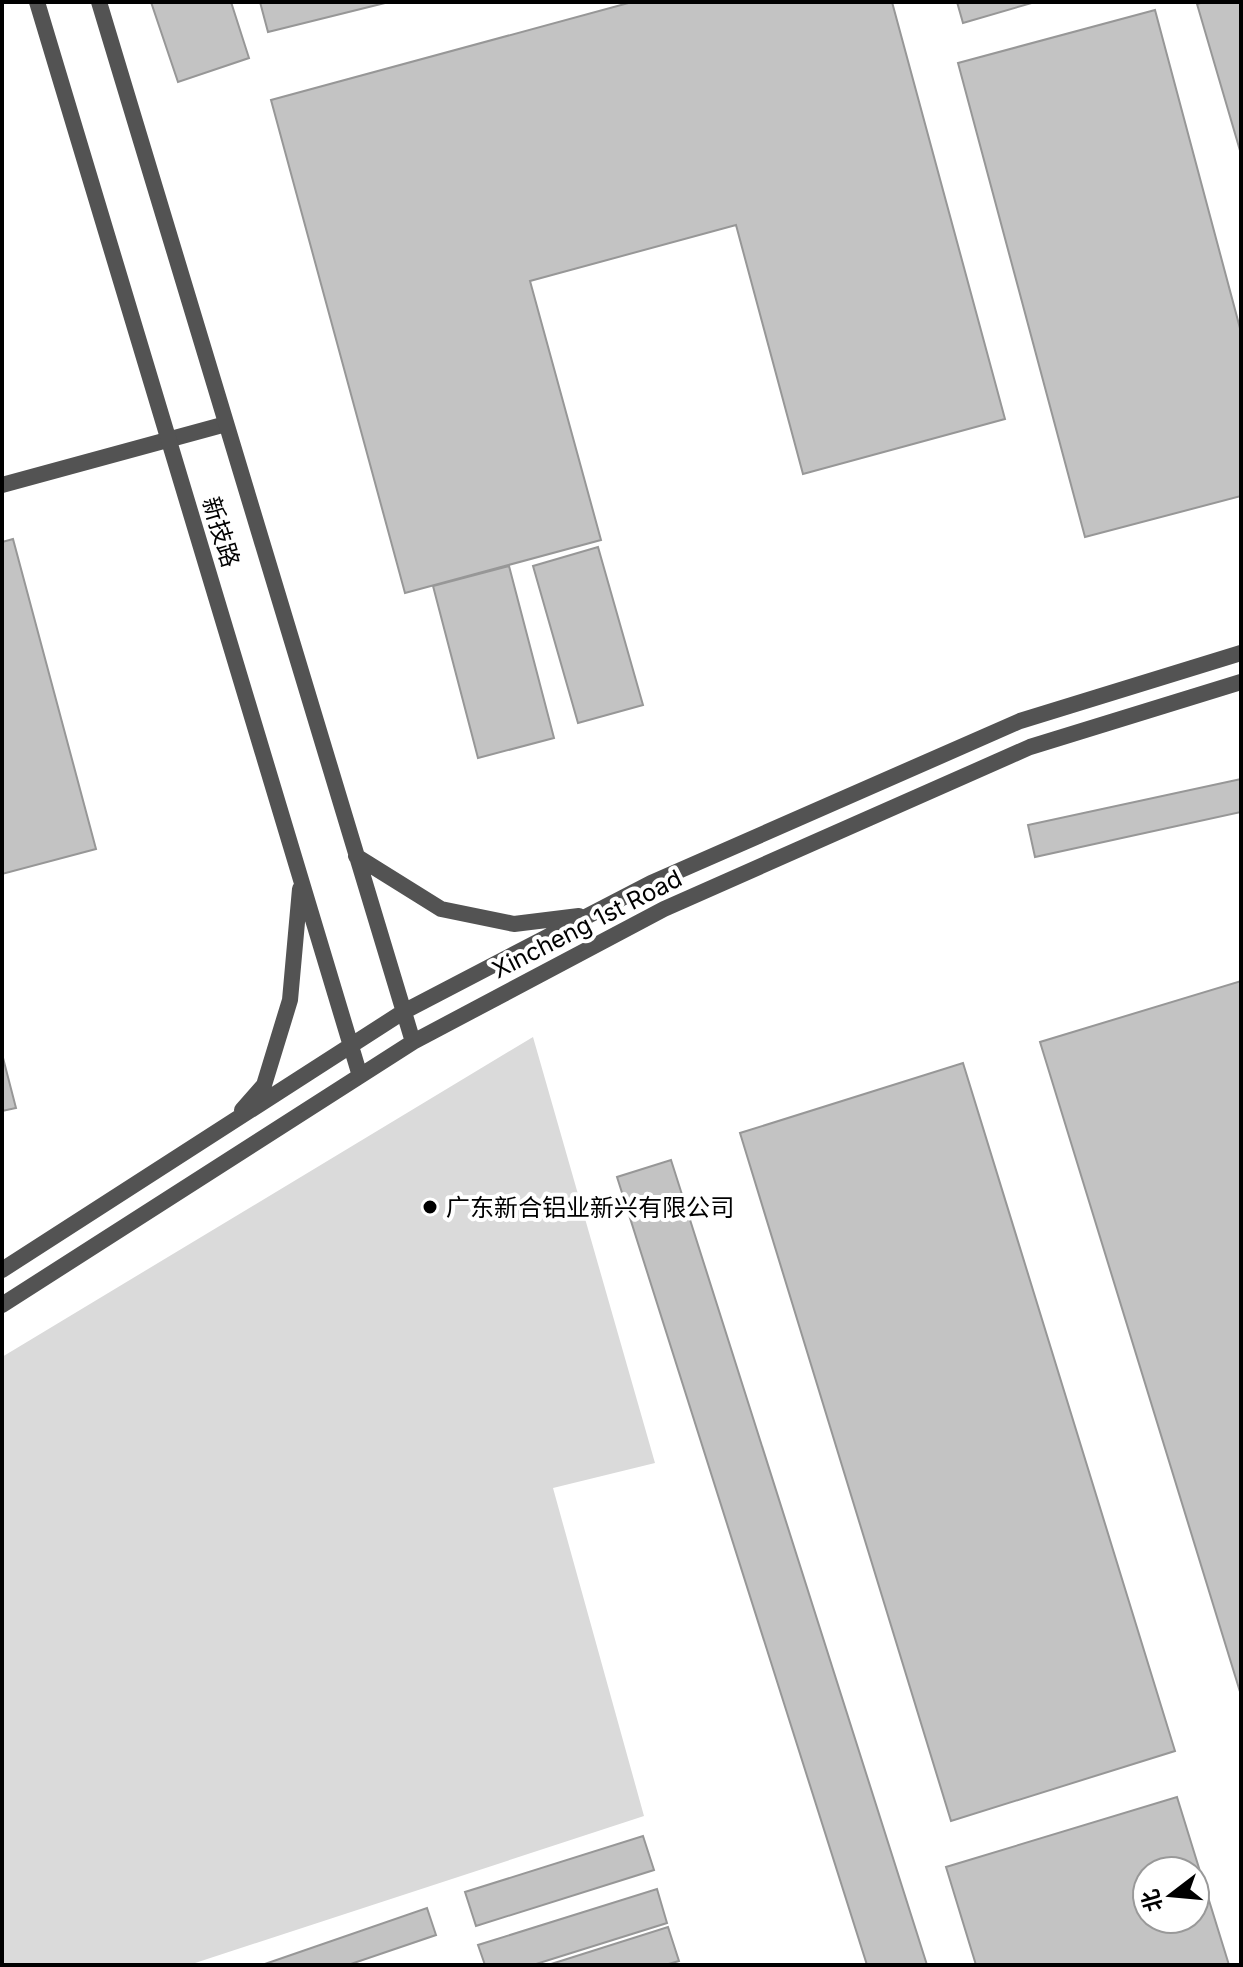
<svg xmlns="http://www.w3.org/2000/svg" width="1243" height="1967" font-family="Inter,'Noto Sans SC',sans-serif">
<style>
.green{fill:#dadada}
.building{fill:#c3c3c3;stroke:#979797;stroke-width:2;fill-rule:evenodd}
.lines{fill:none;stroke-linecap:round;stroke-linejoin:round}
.minor{stroke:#535353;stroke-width:16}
.tertiary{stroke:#535353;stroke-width:16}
.poi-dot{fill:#000;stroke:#fff;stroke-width:3}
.labels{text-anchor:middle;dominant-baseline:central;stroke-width:8;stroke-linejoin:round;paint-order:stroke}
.street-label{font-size:24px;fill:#000;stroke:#fff}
.poi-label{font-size:24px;fill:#000;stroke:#fff;text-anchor:start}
</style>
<rect width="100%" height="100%" fill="#fff"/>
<!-- green -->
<path class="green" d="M533,1037L655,1463L553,1488L644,1816L189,1965H2V1357Z"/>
<!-- building -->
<path class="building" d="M151,2H231L249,58L178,82Z
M260,2H389L268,32Z
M632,2H892L1005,419L803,474L736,225L530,281L601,540L405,593L271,100Z
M957,2H1035L963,23Z
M1204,2H1241V154L1197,4Z
M1155,10L1241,332V496L1085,537L958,63Z
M13,539L96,849L2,874V542Z
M598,547L643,705L578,723L533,566Z
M509,566L554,738L478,758L433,586Z
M1241,779V812L1035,857L1028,825Z
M1241,981V1695L1040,1042Z
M2,1054L16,1108L2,1111Z
M963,1063L1175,1751L951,1821L740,1133Z
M671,1160L927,1965H867L617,1177Z
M1177,1797L1229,1965H976L946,1867ZM1147,1871H1195V1919H1147Z
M643,1836L654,1870L476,1926L465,1892Z
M657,1889L667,1923L533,1965H485L478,1945Z
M427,1908L436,1935L348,1965H262Z
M668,1927L679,1961L665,1965H548Z"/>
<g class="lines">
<!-- minor -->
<path class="minor" d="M2,485L226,424"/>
<!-- tertiary -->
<path class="tertiary" d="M37,2L360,1076
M99,2L413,1042
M356,856L441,909L514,924L579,916
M242,1110L264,1085L290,1000L300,889
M2,1270L403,1012L651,883L1020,721L1241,653
M2,1305L413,1042L664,909L1030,747L1241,682"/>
</g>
<!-- markers -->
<circle class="poi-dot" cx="430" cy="1207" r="8"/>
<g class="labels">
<!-- street labels -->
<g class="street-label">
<text transform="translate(221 532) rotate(73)">新技路</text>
<text transform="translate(587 924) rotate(-27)">Xincheng 1st Road</text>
</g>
<!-- poi labels -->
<g class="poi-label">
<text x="446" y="1207">广东新合铝业新兴有限公司</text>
</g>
</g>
<!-- border -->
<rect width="1243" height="1967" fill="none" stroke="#000000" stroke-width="8"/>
<!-- north arrow -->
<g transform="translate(1171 1895) rotate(254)"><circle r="38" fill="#ffffff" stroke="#999999" stroke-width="2"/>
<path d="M0-6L14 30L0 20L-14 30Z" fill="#000000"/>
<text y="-12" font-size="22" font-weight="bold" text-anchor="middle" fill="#000000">北</text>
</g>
</svg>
